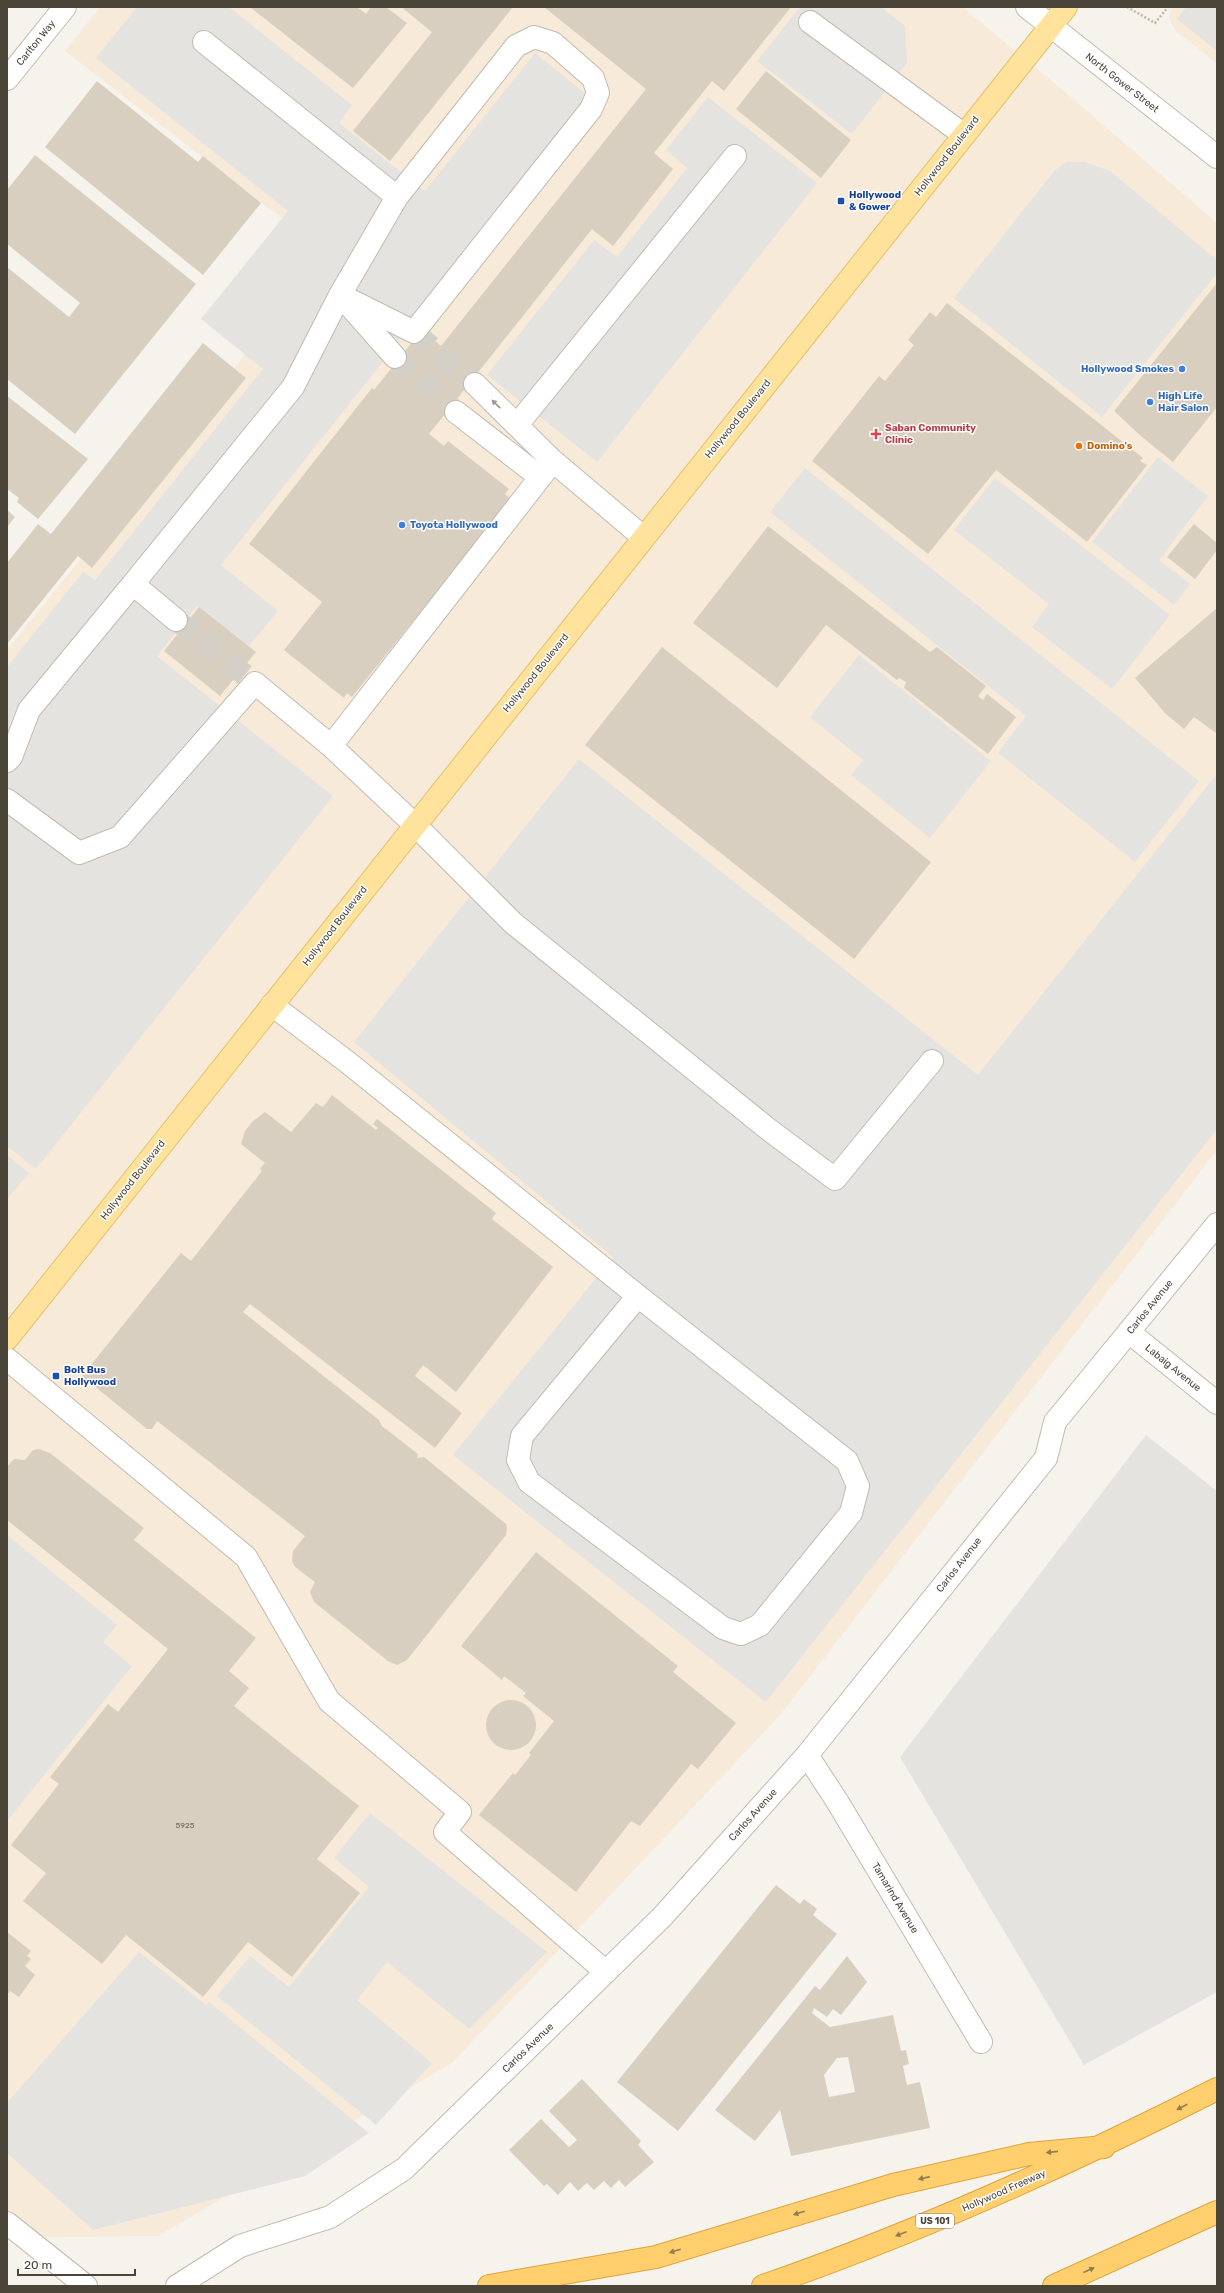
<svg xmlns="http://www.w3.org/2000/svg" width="1224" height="2293" font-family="Rubik,sans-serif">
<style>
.commercial{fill:#f7ead8}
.parking{fill:#e5e3e0}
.building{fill:#d8cfc1;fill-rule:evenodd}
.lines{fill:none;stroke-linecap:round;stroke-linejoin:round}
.minor-tunnel{stroke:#d4d0c8;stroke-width:22;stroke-dasharray:22 11;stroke-linecap:butt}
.minor-casing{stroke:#c2bbae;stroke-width:24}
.major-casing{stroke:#e6c16a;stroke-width:24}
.highway-casing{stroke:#e0a43c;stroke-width:24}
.path{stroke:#c4b79f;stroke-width:2.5;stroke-dasharray:2 2;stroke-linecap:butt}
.minor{stroke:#fff;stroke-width:22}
.major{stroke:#ffe39c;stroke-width:22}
.highway{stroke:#ffcf6e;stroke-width:22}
.oneway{fill:#9c9892}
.oneway2{fill:#937c4e}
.transit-dot{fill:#1a4fb4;stroke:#fff;stroke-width:1.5}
.shop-dot{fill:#3f7fe0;stroke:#fff;stroke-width:1.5}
.health-dot{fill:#e0444e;stroke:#fff;stroke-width:1.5}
.food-dot{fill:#e8710a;stroke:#fff;stroke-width:1.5}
.labels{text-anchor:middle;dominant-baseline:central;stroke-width:3;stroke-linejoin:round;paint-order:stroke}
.number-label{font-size:8px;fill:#6e675b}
.shield{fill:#fff;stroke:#817c74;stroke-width:1}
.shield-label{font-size:9px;font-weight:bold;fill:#4b4439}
.street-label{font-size:10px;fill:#4b4439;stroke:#fff}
.transit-label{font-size:10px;font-weight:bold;fill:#164399;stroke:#fff;text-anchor:start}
.shop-label{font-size:10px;font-weight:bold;fill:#366cbe;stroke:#fff;text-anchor:start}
.health-label{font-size:10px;font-weight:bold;fill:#be3a42;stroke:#fff;text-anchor:start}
.food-label{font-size:10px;font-weight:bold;fill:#c56008;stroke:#fff;text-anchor:start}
</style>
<rect width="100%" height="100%" fill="#f6f3ec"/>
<!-- commercial -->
<path class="commercial" d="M100,7H962L1065,92L1217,223V1150L780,1715L452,2063L158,2236L7,2237V650L327,253L65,51Z
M1170,7H1217V64L1176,31L1169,19Z"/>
<!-- parking -->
<path class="parking" d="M137,7H229L352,105L339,123L425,191L535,53L592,99L221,565L278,611L249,646L197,606L157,656L333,796L36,1169L7,1146V667L83,572L95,580L263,369L201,319L288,211L96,58Z
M800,7H881L905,26L907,63L852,134L757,61Z
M1186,7H1217V51L1177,19Z
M708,97L817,183L597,462L487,375L594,240L617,257L687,168L666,150Z
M1067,162H1085L1110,171L1217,260V273L1102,417L954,298L1055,170Z
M1158,457L1208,496L1159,560L1190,584L1174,605L1092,542Z
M805,468L1199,781L1135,862L998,753L1026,716L770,512Z
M995,478L1170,615L1112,689L1032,627L1049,604L954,530Z
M859,655L991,761L930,838L851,775L863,760L810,717Z
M579,759L978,1075L1217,774V1129L766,1702L453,1455L613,1257L354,1042Z
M7,1155L29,1173L7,1199Z
M1146,1435L1217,1491V1992L1084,2065L900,1757Z
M7,1535L117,1625L103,1642L132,1666L7,1821Z
M370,1813L547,1952L469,2029L387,1962L357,2000L432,2063L376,2125L217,1996L250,1956L289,1987L369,1887L334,1858Z
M139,1952L206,2005L209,2002L369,2133L305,2176L93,2230L7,2153V2103Z"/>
<!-- building -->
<path class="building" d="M250,7H357L366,14L371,7H386L407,23L353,88Z
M401,7H513L390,161L353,131L432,32Z
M544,7H791L724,91L712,81L654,153L673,169L613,246L592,229L429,434L444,446L448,441L509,489L505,494L511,499L352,697L347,693L344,698L284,650L322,602L249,544L372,388L374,390L422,330L441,346L646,89Z
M766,71L851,140L821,178L736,109Z
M97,81L198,162L203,156L261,203L203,275L45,147Z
M35,155L196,284L75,434L7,379V267L69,317L80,303L7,244V190Z
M1217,283V407L1173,462L1142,437L1114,411Z
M947,303L1143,458L1140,461L1147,465L1087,542L996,470L928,554L812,461L879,376L885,381L914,345L908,340L930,312L936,317Z
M203,343L246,378L92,568L78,556L7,644V563L38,524L51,534Z
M7,396L88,459L38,519L17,502L19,498L7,489Z
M7,510L15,517L7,527Z
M1194,524L1217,543V550L1195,579L1167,557Z
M768,526L930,652L937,647L986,686L978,696L983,700L987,694L1016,717L988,754L904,688L906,682L899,678L897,680L826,625L777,688L693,623Z
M199,607L256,652L220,696L164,651Z
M1217,608V732L1216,733L1194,717L1184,729L1165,713L1135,678Z
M662,647L931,862L854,959L585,745Z
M332,1095L376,1130L378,1128L373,1124L377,1119L496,1213L492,1219L553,1267L456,1392L423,1365L415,1376L462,1413L435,1448L250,1304L243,1312L379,1420L382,1426L418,1454L417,1458L424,1457L506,1524L507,1528L506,1535L407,1660L397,1665L388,1661L314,1602L310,1592L315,1582L295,1567L292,1561L293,1551L305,1536L157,1421L152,1429H147L82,1376L181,1253L191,1261L262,1171L260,1169L265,1163L241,1144L245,1131L252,1122L265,1112L291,1132L316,1103L323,1107Z
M39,1449L50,1453L144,1528L134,1540L256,1638L229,1671L249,1688L234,1706L359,1806L317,1859L360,1893L292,1977L248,1942L203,1997L126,1935L102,1964L23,1901L46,1873L11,1845L59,1784L50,1777L108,1704L118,1712L168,1649L7,1520V1467L14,1459L25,1460L33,1450Z
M536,1552L678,1666L673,1672L736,1723L698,1769L691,1764L640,1826L631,1821L576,1892L479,1815L513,1773L515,1775L531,1755L529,1753L554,1721L523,1696L526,1693L504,1676L502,1680L461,1646Z
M486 1725a25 25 0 1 1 50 0a25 25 0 1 1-50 0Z
M776,1885L800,1904L804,1899L817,1909L813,1915L837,1934L678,2131L617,2082Z
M7,1932L31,1951L27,1956L31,1959L25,1966L35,1975L19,1997L10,1991L7,1995Z
M847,1956L867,1982L841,2015L833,2009L827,2017L814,2008L812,2013L830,2027L893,2015L901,2051L906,2050L909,2064L903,2066L907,2085L920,2082L930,2128L791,2156L780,2110L755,2141L715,2110L815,1986L820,1990ZM848,2057L855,2092L829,2097L824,2075L837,2058Z
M582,2079L641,2141L638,2145L654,2162L625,2187L619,2180L611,2188L604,2181L594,2190L587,2183L578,2191L570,2182L558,2195L547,2184L544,2186L509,2150L541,2119L569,2147L577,2140L549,2111Z"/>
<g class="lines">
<!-- minor-tunnel -->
<path class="minor-tunnel" d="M414,332L475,384
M395,357L456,412
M176,620L255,683"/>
<!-- minor casing -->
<g class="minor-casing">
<path id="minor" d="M1027,7L1217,157
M810,22L964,135
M534,37L553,43L593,78L598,93L591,109L414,332L340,295L397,197L516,46Z
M204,42L397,197
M7,79L65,7
M475,384L553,461
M456,412L540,477
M517,425L735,156
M643,537L553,461L331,746L415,825L513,923L768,1129L835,1179L932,1061
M133,584L293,387L340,295L395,357
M7,761L11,757L29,710L133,584L176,620
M7,800L79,853L120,837L255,683L331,746
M272,1005L346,1061L638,1296L847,1461L858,1486L851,1513L760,1625L741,1634L723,1628L529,1482L518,1460L522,1436L638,1296
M1130,1333L1217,1403
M7,1359L246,1557L329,1701L460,1812L445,1832L606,1972
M807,1755L837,1801L981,2042
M7,2223L86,2286
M177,2286L240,2246L330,2217L404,2169L663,1916L807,1755L1046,1458L1055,1422L1217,1224"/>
</g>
<!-- major casing -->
<g class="major-casing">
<path id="major" d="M7,1339L1066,7"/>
</g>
<!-- highway casing -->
<g class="highway-casing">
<path id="highway" d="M489,2286L656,2257L893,2185L1029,2154L1104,2147
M763,2286C920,2232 1069,2164 1217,2089
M1054,2286L1217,2212"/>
</g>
<!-- path -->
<path class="path" d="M1127,7L1155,23L1168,7"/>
<!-- minor -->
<use href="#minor" class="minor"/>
<!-- major -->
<use href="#major" class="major"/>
<!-- highway -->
<use href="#highway" class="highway"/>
</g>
<!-- one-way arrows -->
<defs><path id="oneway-solid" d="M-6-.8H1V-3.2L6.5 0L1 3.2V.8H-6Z"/></defs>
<use class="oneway" href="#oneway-solid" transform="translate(496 404) rotate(-136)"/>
<g class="oneway2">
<use href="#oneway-solid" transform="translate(1182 2107) rotate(153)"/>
<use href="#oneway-solid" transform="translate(1052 2152) rotate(174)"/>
<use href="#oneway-solid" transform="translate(924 2178) rotate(167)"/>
<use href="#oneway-solid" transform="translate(799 2213) rotate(163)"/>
<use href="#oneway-solid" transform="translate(901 2234) rotate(159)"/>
<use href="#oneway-solid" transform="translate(675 2251) rotate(163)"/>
<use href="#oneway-solid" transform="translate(1089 2270) rotate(-24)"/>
</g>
<!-- markers -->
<g class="transit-dot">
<rect x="837" y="197" width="8" height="8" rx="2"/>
<rect x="52" y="1372" width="8" height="8" rx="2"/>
</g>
<g class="shop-dot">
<circle cx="1182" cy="369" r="4"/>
<circle cx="1150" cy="402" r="4"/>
<circle cx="402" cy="525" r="4"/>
</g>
<path class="health-dot" d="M874 428h4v4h4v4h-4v4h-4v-4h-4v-4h4z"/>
<circle class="food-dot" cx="1079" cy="446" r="4"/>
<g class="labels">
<!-- number labels -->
<g class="number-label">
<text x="185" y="1825">5925</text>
</g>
<!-- shield labels -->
<rect class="shield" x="916" y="2214" width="38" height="14" rx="3"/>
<g class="shield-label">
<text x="935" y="2221">US 101</text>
</g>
<!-- street labels -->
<g class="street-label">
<text transform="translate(36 43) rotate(-51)">Carlton Way</text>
<text transform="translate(1122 83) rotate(38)">North Gower Street</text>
<text transform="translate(947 156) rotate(-52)">Hollywood Boulevard</text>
<text transform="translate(738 419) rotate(-51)">Hollywood Boulevard</text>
<text transform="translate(536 673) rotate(-51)">Hollywood Boulevard</text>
<text transform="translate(335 926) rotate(-52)">Hollywood Boulevard</text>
<text transform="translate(133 1180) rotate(-52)">Hollywood Boulevard</text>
<text transform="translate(1150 1307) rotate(-51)">Carlos Avenue</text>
<text transform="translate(1173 1368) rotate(39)">Labaig Avenue</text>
<text transform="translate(959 1565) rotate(-52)">Carlos Avenue</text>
<text transform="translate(753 1815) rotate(-48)">Carlos Avenue</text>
<text transform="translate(895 1898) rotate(59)">Tamarind Avenue</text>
<text transform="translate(528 2048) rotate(-44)">Carlos Avenue</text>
<text transform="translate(1004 2191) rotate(-24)">Hollywood Freeway</text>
</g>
<!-- transit labels -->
<g class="transit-label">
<text x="849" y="195">Hollywood<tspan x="849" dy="12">&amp; Gower</tspan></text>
<text x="64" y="1370">Bolt Bus<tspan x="64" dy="12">Hollywood</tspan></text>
</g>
<!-- shop labels -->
<g class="shop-label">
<text x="1174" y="369" text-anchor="end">Hollywood Smokes</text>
<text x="1158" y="396">High Life<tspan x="1158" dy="12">Hair Salon</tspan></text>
<text x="410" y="525">Toyota Hollywood</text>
</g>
<!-- health labels -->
<g class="health-label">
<text x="885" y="428">Saban Community<tspan x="885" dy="12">Clinic</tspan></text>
</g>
<!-- food labels -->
<g class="food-label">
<text x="1087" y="446">Domino's</text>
</g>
</g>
<!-- border -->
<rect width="1224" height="2293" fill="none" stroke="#4b4439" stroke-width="16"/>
<!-- scale -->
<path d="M18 2269v6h117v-6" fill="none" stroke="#4b4439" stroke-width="2"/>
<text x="24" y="2269" font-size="12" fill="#4b4439" stroke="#ffffff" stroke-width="3" paint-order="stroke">20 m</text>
</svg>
